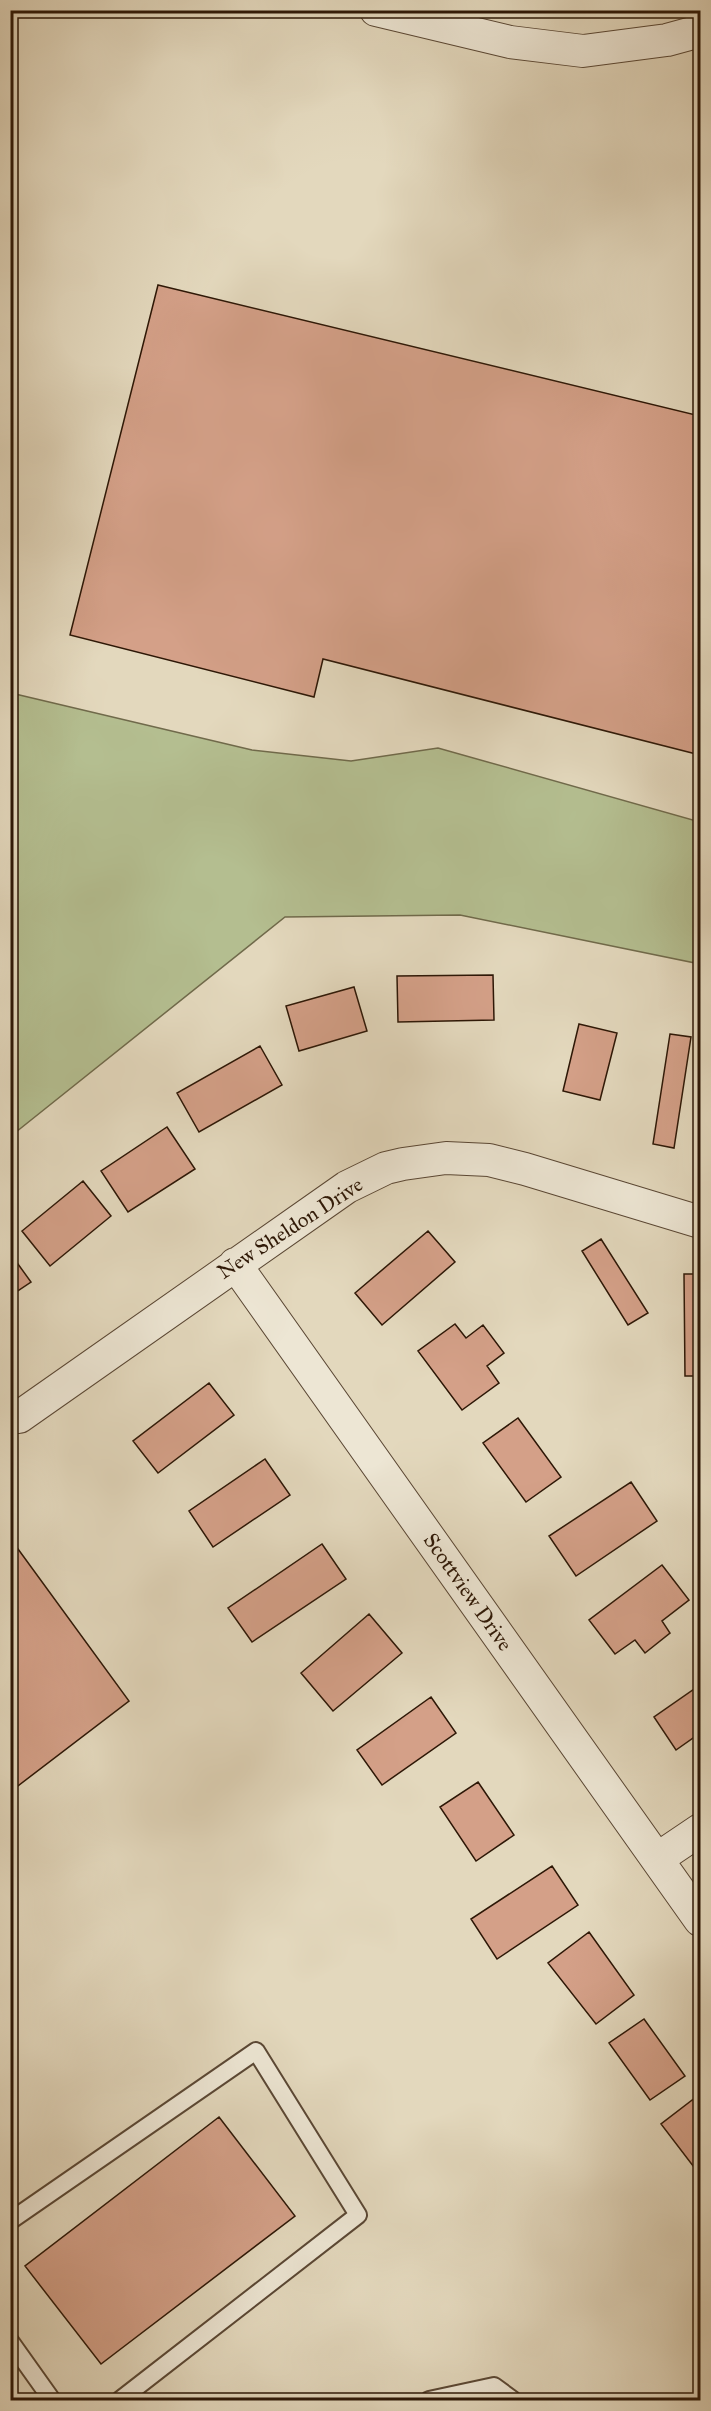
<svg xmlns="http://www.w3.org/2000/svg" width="711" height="2411" font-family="'IM FELL Great Primer',serif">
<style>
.green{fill:#b4be90;stroke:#706a4b;stroke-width:1.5}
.building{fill:#d4a088;stroke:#2d1706;stroke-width:1.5}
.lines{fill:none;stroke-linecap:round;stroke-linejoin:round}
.lane-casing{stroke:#5a4734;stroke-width:20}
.street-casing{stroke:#5a4734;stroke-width:34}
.lane{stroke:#ede6d4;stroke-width:16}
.street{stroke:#ede6d4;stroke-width:32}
.labels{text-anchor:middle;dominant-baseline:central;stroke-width:6;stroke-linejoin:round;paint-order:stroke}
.street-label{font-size:21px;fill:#2d1706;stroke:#ede6d4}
</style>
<rect width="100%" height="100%" fill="#e3d8bd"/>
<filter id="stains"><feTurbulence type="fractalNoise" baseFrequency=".00333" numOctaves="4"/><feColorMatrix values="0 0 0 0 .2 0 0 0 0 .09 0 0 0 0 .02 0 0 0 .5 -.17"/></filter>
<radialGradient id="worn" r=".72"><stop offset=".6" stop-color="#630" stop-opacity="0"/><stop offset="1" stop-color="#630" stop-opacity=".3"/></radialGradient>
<!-- green -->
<path class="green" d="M11,693L252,750L351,761L438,748L700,822V964L460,915L285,917L11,1136Z"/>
<!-- building -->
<path class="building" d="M158,285L700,416V755L323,659L314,697L70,635Z
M493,975L494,1020L398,1022L397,976Z
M354,987L367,1031L299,1051L286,1006Z
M579,1024L617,1033L600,1100L563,1091Z
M670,1034L691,1037L674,1148L653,1144Z
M260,1046L282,1085L199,1132L177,1093Z
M167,1127L195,1169L128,1212L101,1171Z
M83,1181L111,1216L50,1266L22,1231Z
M428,1231L455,1262L382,1325L355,1293Z
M601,1239L648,1313L628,1325L582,1251Z
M10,1253L31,1282L10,1296Z
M684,1274H700V1376H685Z
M455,1324L466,1338L483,1325L504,1353L487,1366L499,1383L462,1410L418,1351Z
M209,1383L234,1415L158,1473L133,1441Z
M518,1418L561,1477L526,1502L483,1443Z
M265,1459L290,1495L213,1547L189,1511Z
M631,1482L657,1521L576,1576L549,1536Z
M10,1538L129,1701L10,1792Z
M322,1544L346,1579L252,1642L228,1608Z
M662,1565L689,1600L662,1621L670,1633L645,1653L635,1640L615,1654L589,1620Z
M369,1614L402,1653L333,1711L301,1673Z
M700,1685V1733L676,1750L654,1717Z
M431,1697L456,1733L382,1785L357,1750Z
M478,1782L514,1835L476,1861L440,1807Z
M552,1866L578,1905L497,1959L471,1919Z
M589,1932L634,1995L596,2024L548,1963Z
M644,2019L685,2076L650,2100L609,2043Z
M700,2094V2175L661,2124Z
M219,2117L295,2216L101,2364L25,2266Z"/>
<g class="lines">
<!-- lane casing -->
<g class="lane-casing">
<path id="lane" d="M10,2221L256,2051L358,2215L120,2400
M10,2341L52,2400
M429,2400L494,2386L513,2400"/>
</g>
<!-- street casing -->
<g class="street-casing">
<path id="street" d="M376,10L510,42L583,51L667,40L700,31
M235,1264L700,1920
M19,1417L347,1187L386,1168L403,1164L446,1158L489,1160L525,1169L700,1222
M657,1859L700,1830"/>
</g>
<!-- lane -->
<use href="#lane" class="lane"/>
<!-- street -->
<use href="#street" class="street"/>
</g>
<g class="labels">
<!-- street labels -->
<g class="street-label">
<text transform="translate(290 1228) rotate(-33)">New Sheldon Drive</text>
<text transform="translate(468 1592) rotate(55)">Scottview Drive</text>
</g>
</g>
<!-- margin -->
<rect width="711" height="2411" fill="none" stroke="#e3d8bd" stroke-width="36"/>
<rect x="12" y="12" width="687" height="2387" fill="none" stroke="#2d1706" stroke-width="3"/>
<rect x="18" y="18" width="675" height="2375" fill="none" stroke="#2d1706" stroke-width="1.5"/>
<rect width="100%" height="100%" filter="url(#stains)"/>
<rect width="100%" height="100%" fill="url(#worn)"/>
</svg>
